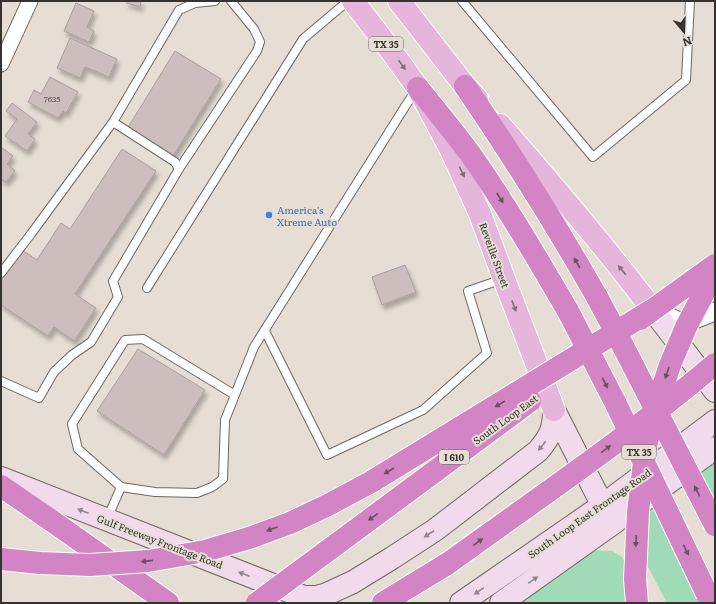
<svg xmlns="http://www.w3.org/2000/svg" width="716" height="604" font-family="Literata,serif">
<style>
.green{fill:#a1dab7}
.building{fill:#cdbebe;stroke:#ab9e9d;filter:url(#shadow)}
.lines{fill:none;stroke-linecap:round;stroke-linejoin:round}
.lane-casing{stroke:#6f685f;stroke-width:10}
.street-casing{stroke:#6f685f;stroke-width:17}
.secondary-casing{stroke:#6f685f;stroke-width:24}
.primary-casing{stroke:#fff;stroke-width:24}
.highway-casing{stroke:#fff;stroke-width:24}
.lane{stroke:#fff;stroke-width:8}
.street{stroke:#fff;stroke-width:15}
.secondary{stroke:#f2daed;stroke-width:22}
.primary{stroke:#e5b5dc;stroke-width:22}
.highway{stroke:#d384c4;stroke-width:22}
.highway-bridge-casing{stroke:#fff;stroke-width:24;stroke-linecap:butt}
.highway-bridge{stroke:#d384c4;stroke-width:22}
.oneway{fill:#856d7d}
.oneway2{fill:#6d4f63}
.oneway3{fill:#94868e}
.shop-dot{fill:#3f7fe0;stroke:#e6ded4;stroke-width:1.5}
.labels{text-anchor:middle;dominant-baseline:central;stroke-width:4;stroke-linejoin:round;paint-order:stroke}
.number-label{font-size:8px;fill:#5c5553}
.shield{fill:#e6ded4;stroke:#6b6660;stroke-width:1}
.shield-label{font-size:9px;font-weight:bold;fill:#36322f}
.shop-label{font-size:10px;fill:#366cbe;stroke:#e6ded4;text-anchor:start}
.street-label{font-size:10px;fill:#36322f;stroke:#e6ded4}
</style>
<defs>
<filter id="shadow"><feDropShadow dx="2.5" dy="4.5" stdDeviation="2" flood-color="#0004"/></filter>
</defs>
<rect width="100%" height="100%" fill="#e6ded4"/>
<!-- green -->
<path class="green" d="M715,462V501L701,473Z
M657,503L708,603H667L626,525Z
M594,550L612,551L622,557L630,567L636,581L648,603H515Z"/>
<!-- building -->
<path class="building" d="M127,1H141L140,7L126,3Z
M76,3L94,11L87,27L94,31L89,42L64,31Z
M70,38L117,59L109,77L85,67L80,78L57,68Z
M175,51L221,79L173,156L127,129Z
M50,77L78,92L66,113L63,111L58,118L28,102L34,90L41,94Z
M12,103L37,122L28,134L35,139L27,151L5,136L17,119L6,111Z
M1,147L13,156L7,164L15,171L6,182L1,179Z
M122,149L156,171L75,294L96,308L74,341L54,327L48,336L1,305V281L22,250L37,260L61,223L70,229Z
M405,265L416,292L382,305L372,277Z
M138,349L205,390L164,455L97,411Z"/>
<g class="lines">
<!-- lane casing -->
<g class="lane-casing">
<path id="lane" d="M462,1L593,157L686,80L690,1
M179,169L257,51L260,42L254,29L231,1
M1,273L31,234L113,122L179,10L195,3L215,1
M147,288L303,39L348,1
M265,331L327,455L423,410L487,353L468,291L503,279
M1,381L39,398L54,372L72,355L91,342L118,297L113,281L179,169L175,162L113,122
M121,487L78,449L72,424L125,340L143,339L235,395
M107,519L121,487L155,492L197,493L212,487L223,479L225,420L254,347L406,105L416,90"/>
</g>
<!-- street casing -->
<g class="street-casing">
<path id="street" d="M1,64L30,1
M654,307L663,312L679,320H697L710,315L715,310"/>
</g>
<!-- secondary casing -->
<g class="secondary-casing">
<path id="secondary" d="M646,301L715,391
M554,410L609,518
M1,478L319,603
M304,597H316L327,594L353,582L392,558L435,530L538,451C550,437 554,429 554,410
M461,603L603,505L715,421
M501,603L612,524L715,448"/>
</g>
<!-- primary casing -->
<g class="primary-casing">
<path id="primary" d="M353,1L386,44L418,88L451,150L480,214L503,276L554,410
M399,1L465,86L477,99
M500,125C550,182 600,241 646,301"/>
</g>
<!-- highway casing -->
<g class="highway-casing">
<path id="highway" d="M465,86C512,155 556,225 597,297
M418,88C436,110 454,132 471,155C506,205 537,258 568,311
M1,486L62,528L168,603
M383,603L447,564"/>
</g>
<!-- lane -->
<use href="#lane" class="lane"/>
<!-- street -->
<use href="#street" class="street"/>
<!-- secondary -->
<use href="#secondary" class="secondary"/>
<!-- primary -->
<use href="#primary" class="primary"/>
<!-- highway -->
<use href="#highway" class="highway"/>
<!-- highway-bridge casing -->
<g class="highway-bridge-casing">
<path id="highway-bridge" d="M597,297L623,346L715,525
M568,311L616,404L707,594
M640,319L715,265
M1,559L40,563L90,565L148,561L205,551L249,538L290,523L328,505L371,482L652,310
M447,564C537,499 630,436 715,364
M257,603L530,401
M637,603L635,579L638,512L646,446L657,404L670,365L686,327L707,287L715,275"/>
</g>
<!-- highway-bridge -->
<use href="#highway-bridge" class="highway-bridge"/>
</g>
<!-- one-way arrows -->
<defs><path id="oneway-solid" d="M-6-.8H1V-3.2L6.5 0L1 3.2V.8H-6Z"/></defs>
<g class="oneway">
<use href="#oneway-solid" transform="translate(402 65) rotate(54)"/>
<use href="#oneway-solid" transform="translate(462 172) rotate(64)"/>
<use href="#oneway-solid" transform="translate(622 270) rotate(-129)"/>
<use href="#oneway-solid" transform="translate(514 306) rotate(69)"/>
</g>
<g class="oneway2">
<use href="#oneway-solid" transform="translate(500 198) rotate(57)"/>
<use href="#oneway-solid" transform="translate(577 263) rotate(-120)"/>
<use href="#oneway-solid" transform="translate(667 373) rotate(109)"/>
<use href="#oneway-solid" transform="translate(605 383) rotate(64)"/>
<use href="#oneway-solid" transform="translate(500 404) rotate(149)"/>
<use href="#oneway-solid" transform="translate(606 449) rotate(-37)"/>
<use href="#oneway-solid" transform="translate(389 471) rotate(149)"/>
<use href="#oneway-solid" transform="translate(697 491) rotate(-117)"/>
<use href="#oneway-solid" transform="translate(373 517) rotate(144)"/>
<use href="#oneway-solid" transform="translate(272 529) rotate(160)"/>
<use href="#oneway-solid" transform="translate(636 541) rotate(92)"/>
<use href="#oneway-solid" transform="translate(478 542) rotate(-36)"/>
<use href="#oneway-solid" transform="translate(686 550) rotate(64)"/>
<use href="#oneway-solid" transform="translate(147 561) rotate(174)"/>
</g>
<g class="oneway3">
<use href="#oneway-solid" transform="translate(542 446) rotate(129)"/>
<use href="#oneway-solid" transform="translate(83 511) rotate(-159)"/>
<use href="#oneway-solid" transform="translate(429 534) rotate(147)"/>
<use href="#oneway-solid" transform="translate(244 574) rotate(-159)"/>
<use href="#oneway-solid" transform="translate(533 580) rotate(-35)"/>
<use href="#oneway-solid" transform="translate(479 591) rotate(145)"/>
</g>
<!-- markers -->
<circle class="shop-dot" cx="269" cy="215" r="4"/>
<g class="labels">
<!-- number labels -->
<g class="number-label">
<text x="52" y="98">7635</text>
</g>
<!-- shield labels -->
<g class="shield">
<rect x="369" y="37" width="34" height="14" rx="3"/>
<rect x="622" y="445" width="34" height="14" rx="3"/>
<rect x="439" y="450" width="30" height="14" rx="3"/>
</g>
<g class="shield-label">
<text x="386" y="44">TX 35</text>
<text x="639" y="452">TX 35</text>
<text x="454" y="457">I 610</text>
</g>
<!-- shop labels -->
<g class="shop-label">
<text x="277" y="209">America's<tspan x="277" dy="12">Xtreme Auto</tspan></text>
</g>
<!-- street labels -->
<g class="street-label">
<text transform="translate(495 255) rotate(70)">Reveille Street</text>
<text transform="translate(505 419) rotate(-36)">South Loop East</text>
<text transform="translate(589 513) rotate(-35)">South Loop East Frontage Road</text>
<text transform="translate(160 541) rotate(21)">Gulf Freeway Frontage Road</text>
</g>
</g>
<!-- border -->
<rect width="716" height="604" fill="none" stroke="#36322f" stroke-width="4"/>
<!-- north arrow -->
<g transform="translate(684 32) rotate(161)" stroke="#e6ded4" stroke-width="3" paint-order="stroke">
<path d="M0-3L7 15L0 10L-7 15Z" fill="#36322f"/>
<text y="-6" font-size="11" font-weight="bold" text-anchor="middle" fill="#36322f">N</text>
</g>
</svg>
